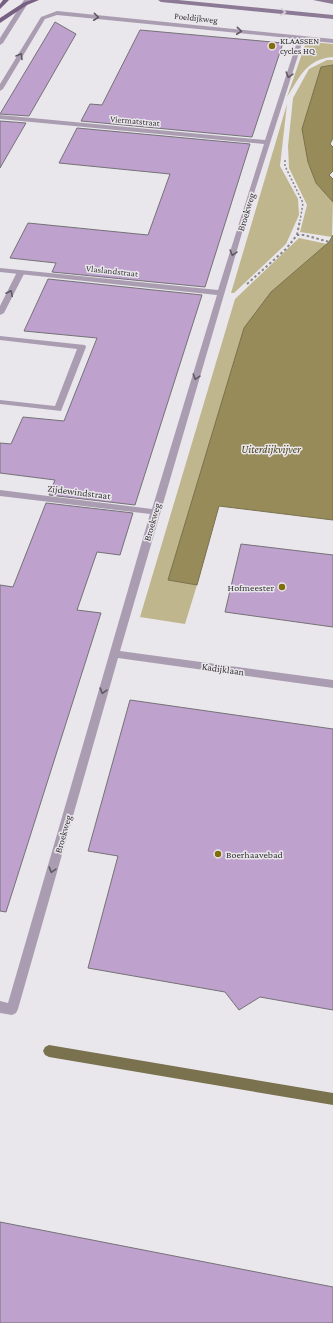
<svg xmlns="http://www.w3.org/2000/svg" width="333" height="1323" font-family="'Crimson Pro',serif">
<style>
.green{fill:#bfb68d}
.water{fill:#968b59;stroke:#7a714f}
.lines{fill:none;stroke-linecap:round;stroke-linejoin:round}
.stream{fill:#7a714f;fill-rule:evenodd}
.building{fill:#bea1cd;stroke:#747276}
.path-far1{stroke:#888689;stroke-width:1.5;stroke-dasharray:2 2;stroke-linecap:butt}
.path{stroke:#888689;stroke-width:2;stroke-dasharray:2.5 2.5;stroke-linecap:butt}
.service{fill:#aa9db1;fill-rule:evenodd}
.minor{fill:#aa9db1;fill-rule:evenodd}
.secondary{fill:#8c7995;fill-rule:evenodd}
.primary{fill:#765f81;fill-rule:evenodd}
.oneway{stroke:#d7d1db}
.oneway2{stroke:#5f5962}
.poi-dot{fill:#806e0c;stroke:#eae7ec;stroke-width:1.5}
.labels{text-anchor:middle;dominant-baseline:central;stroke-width:3;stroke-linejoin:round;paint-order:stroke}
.far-street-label{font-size:9px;fill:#373537;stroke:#eae7ec}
.far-poi-label{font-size:9px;fill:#373537;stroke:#eae7ec;text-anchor:start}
.street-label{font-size:10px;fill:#373537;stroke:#eae7ec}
.poi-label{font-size:10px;fill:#373537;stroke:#eae7ec;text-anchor:end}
.water-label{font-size:11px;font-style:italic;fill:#463e14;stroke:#eae7ec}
</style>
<rect width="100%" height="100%" fill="#eae7ec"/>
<!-- green -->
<path class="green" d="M311,42L333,44V57C306,59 300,77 287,97L305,45Z
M327,60H333V65L321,67L308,162L316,183L333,202L332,237L300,232L307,205L289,168L288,146L293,98L309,69Z
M287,104L280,166L298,199L299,215L286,244L234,293H231Z
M299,238L327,244L271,292L168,580L197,585L185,624L140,617L235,299Z"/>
<!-- water -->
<path class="water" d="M333,65V138L330,144L333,147V171L329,175L333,179V202L316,183L308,162L302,129L321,67Z
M333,235V520L219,506L197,585L168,580L244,328L271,292L329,242Z"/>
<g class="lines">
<!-- stream -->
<path class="stream" d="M49,1045L333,1093V1105L49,1057L45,1055L43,1051L45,1047Z"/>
</g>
<!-- building -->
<path class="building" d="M55,22L76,34L29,116L0,114Z
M140,30L283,43L252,137L81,121L90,104L102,105Z
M0,121L26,123L0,168Z
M77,128L250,144L205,287L52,272L56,263L10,258L28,223L148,235L170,174L59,163Z
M48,279L202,295L135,505L49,495L55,480L0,473V443L11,444L23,417L64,421L97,338L24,331Z
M46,503L133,513L120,555L97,552L77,610L101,613L6,912L0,911V585L13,587Z
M241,544L333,555V627L225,612Z
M130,700L333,729V1010L260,997L239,1010L225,992L88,968L118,856L88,851Z
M0,1222L333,1287V1323H0Z"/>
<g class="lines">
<!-- path-far1 -->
<path class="path-far1" d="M285,160V166L303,203L300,221"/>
<!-- path -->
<path class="path" d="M297,235L300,220
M247,284L286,249L297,235H304L333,243"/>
<!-- service -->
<path class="service" d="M24,0H30L3,43L0,45V38Z
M18,270L25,272L4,313L0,315V306Z
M0,336L85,345L86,347L61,411L0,404V400L55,406L77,349L0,340Z"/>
<!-- minor -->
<path class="minor" d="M57,11L333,39V43L303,40L249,209L120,651L333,680V688L118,658L18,1009L16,1013L12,1015L0,1013V1001L8,1003L150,514L0,496V490L152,509L217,295L0,272V268L218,290L264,144L0,119V115L265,140L298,39L57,15L45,19L3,89L0,91V84L41,17Z"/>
<!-- secondary -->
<path class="secondary" d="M158,0H178L333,15V19L161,2Z
M313,0H333V4Z"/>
<!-- primary -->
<path class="primary" d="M3,0H9L0,9V4Z
M31,0H39L27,5L0,23V18L23,3Z"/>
</g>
<!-- one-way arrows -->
<defs><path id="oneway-chevron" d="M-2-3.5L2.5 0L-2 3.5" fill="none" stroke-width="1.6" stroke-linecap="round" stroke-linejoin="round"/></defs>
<use class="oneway" href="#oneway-chevron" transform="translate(283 12) rotate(6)"/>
<g class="oneway2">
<use href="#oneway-chevron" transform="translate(96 17) rotate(6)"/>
<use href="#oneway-chevron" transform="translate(239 31) rotate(6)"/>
<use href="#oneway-chevron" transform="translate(20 56) rotate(-59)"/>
<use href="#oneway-chevron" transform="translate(289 75) rotate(107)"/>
<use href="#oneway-chevron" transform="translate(233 253) rotate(106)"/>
<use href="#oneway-chevron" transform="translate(10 293) rotate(-64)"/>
<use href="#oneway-chevron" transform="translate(196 377) rotate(107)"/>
<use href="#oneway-chevron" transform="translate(103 691) rotate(106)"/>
<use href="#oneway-chevron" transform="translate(52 870) rotate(106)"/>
</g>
<!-- markers -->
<g class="poi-dot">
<circle cx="272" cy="46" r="4"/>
<circle cx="282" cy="587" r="4"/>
<circle cx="218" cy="854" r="4"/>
</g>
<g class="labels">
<!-- far-street labels -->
<g class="far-street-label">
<text transform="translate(196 18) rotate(6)">Poeldijkweg</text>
<text transform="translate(135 121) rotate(5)">Viermatstraat</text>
<text transform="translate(112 271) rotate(6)">Vlaslandstraat</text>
</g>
<!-- far-poi labels -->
<g class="far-poi-label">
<text x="280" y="41">KLAASSEN<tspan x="280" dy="10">cycles HQ</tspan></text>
</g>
<!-- street labels -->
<g class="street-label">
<text transform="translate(246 212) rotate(-73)">Broekweg</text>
<text transform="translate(79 492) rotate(7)">Zijdewindstraat</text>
<text transform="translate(152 522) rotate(-74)">Broekweg</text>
<text transform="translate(223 669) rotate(8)">Kadijklaan</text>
<text transform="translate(63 834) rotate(-74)">Broekweg</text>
</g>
<!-- poi labels -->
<g class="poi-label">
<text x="274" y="587">Hofmeester</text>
<text x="226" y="854" text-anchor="start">Boerhaavebad</text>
</g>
<!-- water labels -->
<g class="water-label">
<text x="271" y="449">Uiterdijkvijver</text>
</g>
</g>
</svg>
